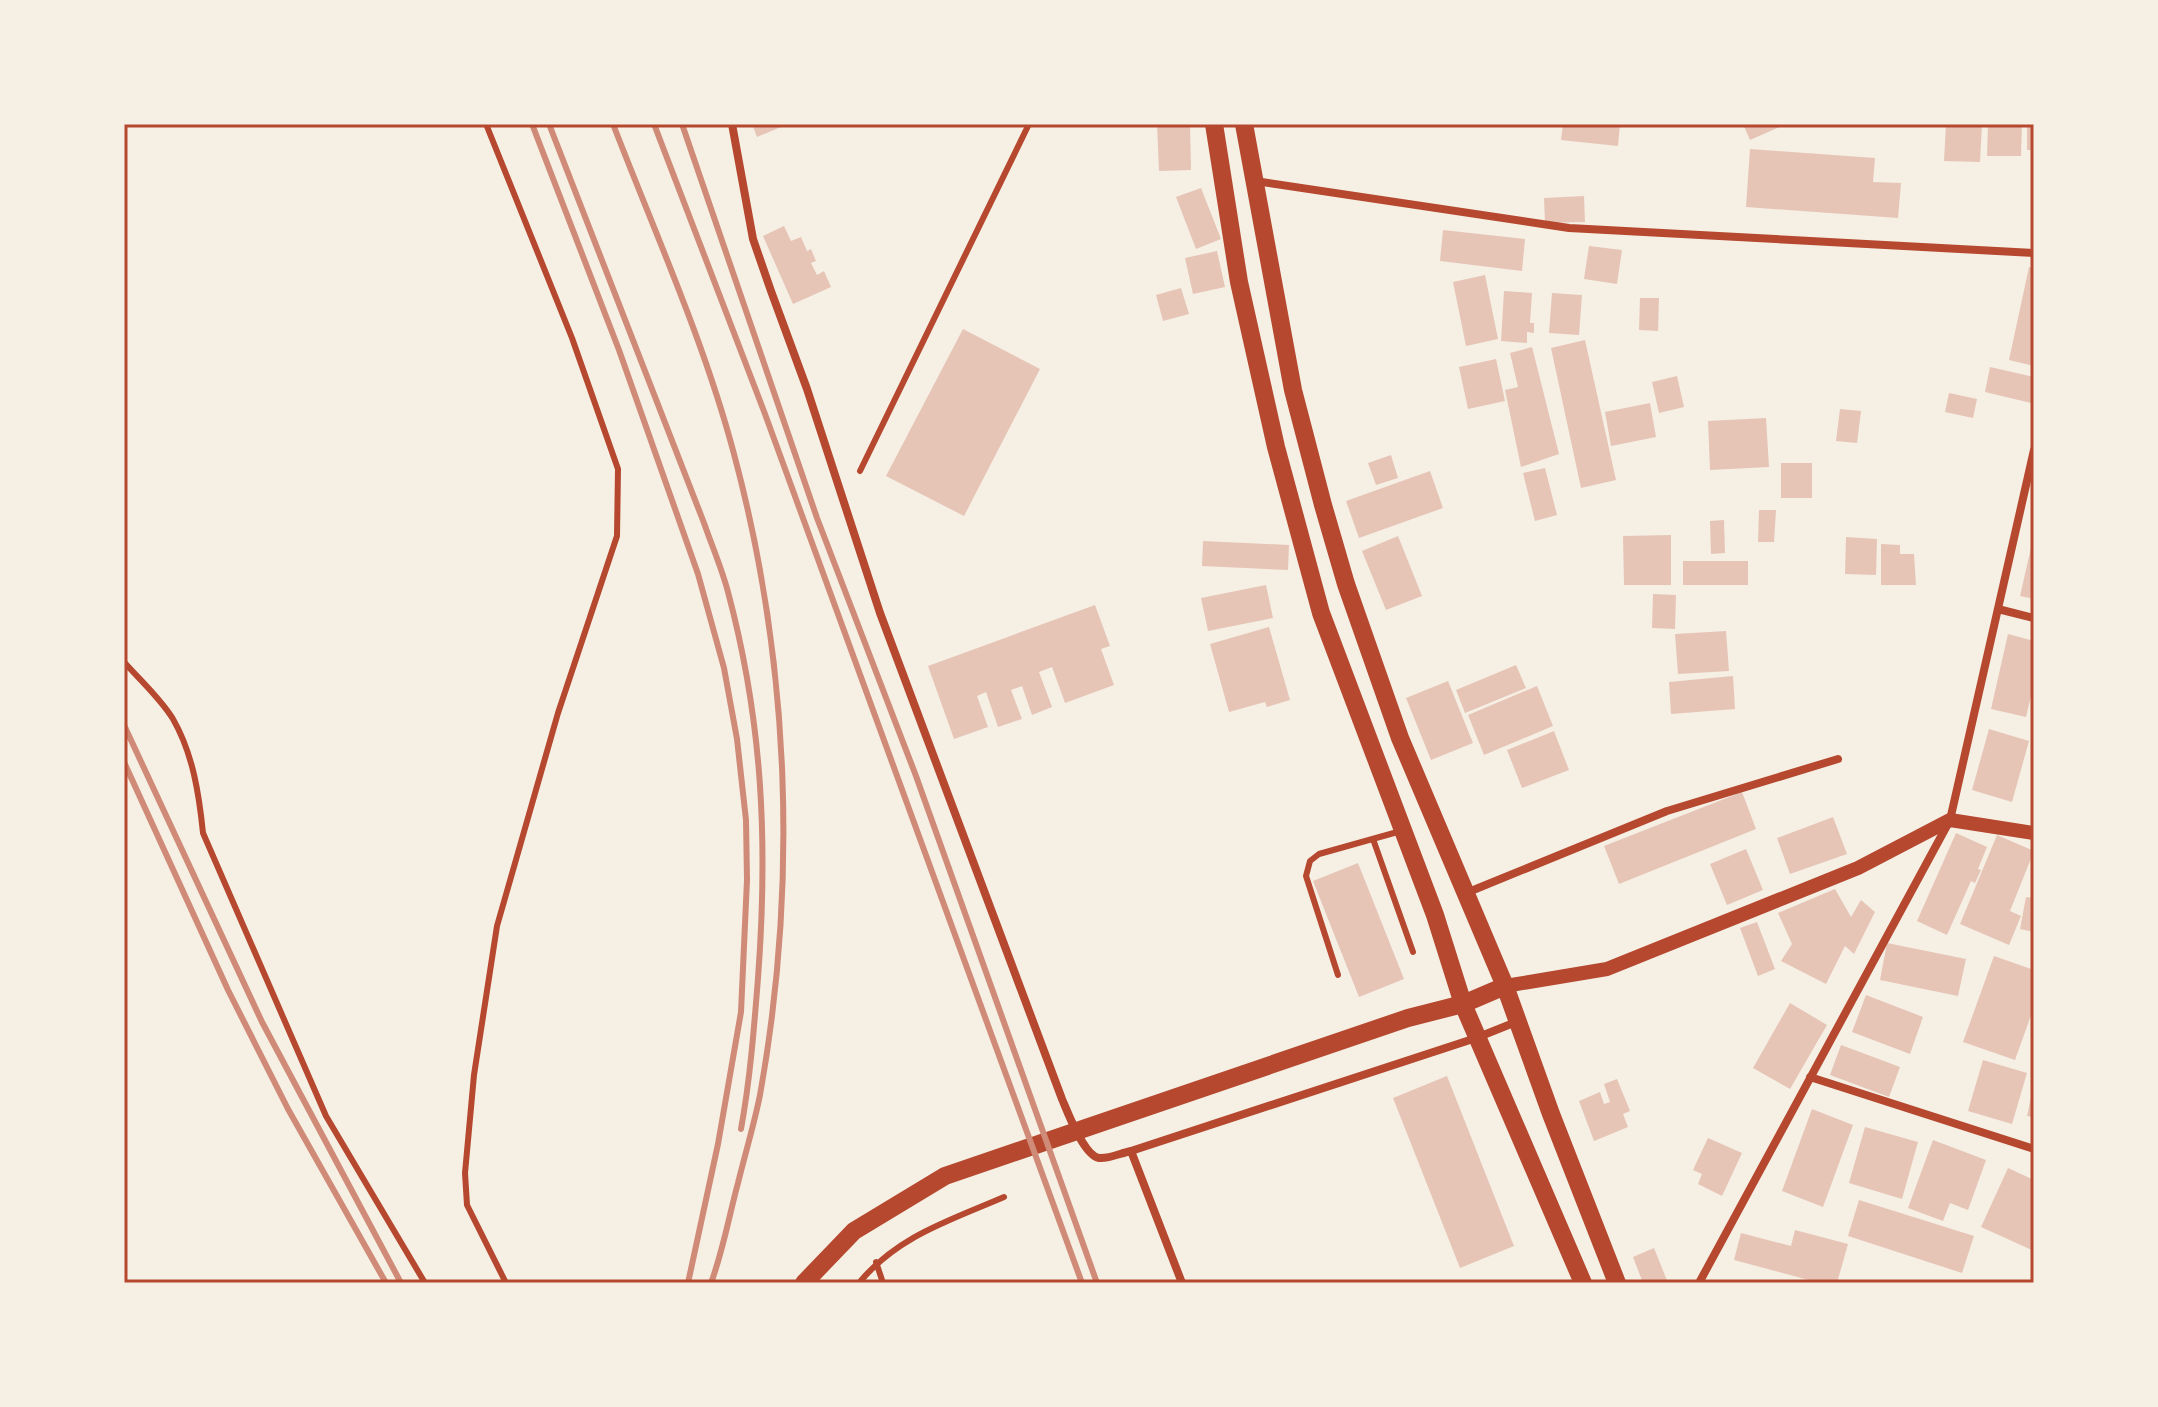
<svg xmlns="http://www.w3.org/2000/svg" width="2158" height="1407" font-family="Jost,sans-serif">
<style>
.building{fill:#e6c5b7}
.lines{fill:none;stroke-linecap:round;stroke-linejoin:round}
.service{stroke:#b5482f;stroke-width:6}
.minor{stroke:#b5482f;stroke-width:8}
.tertiary{stroke:#b5482f;stroke-width:14}
.primary{stroke:#b5482f;stroke-width:18}
.rail{stroke:#cf8b77;stroke-width:6}
.neatline{fill:none;stroke:#b5482f;stroke-width:3}
</style>
<rect width="100%" height="100%" fill="#f6efe4"/>
<!-- building -->
<path class="building" d="M752,124H788L757,137Z
M1157,124H1190L1191,170L1159,171Z
M1563,124H1620L1618,146L1561,140Z
M1743,124H1786L1750,140Z
M1946,124H1982L1980,162L1944,161Z
M1988,124H2022L2021,156H1987Z
M2027,124H2034V150H2027Z
M1750,149L1875,158L1873,182L1901,183L1898,218L1746,207Z
M1201,188L1221,239L1196,249L1176,197Z
M1584,196L1585,222L1545,223L1544,198Z
M784,226L791,241L801,237L807,251L811,249L816,261L811,263L817,275L824,271L831,287L793,304L763,236Z
M1443,230L1525,239L1522,271L1440,261Z
M1589,246L1622,250L1617,284L1584,279Z
M1217,251L1225,287L1193,294L1185,258Z
M2029,267L2034,268V366L2009,360Z
M1485,275L1498,339L1466,346L1453,282Z
M1181,288L1189,314L1163,321L1156,295Z
M1504,291L1532,293L1530,323H1534V333L1527,332V343L1501,341Z
M1552,293L1582,295L1579,335L1549,333Z
M1640,298H1659L1658,331L1639,330Z
M963,329L1040,369L964,516L886,476Z
M1585,340L1616,480L1581,488L1551,348Z
M1532,347L1559,454L1521,467L1505,390L1518,387L1510,353Z
M1496,359L1505,401L1468,409L1459,367Z
M1990,367L2034,377L2031,403L1985,392Z
M1677,376L1684,407L1659,413L1652,382Z
M1949,393L1977,399L1973,418L1945,412Z
M1650,403L1656,437L1611,446L1605,412Z
M1840,409L1861,411L1857,443L1836,441Z
M1766,418L1769,467L1710,470L1708,421Z
M1391,455L1398,478L1376,485L1368,463Z
M1781,463H1812V498H1781Z
M1545,468L1557,515L1535,521L1523,473Z
M1430,471L1443,508L1359,538L1346,501Z
M1759,510H1776L1774,542H1758Z
M1724,520L1725,553L1711,554L1710,521Z
M1671,535V585H1624L1623,536Z
M1398,536L1422,596L1386,610L1362,551Z
M1846,537L1877,539L1876,575L1845,574Z
M2033,539H2034V599L2020,596Z
M1203,541L1289,545L1288,570L1202,566Z
M1881,544L1900,545V554H1914L1916,585H1881Z
M1683,561H1748V585H1683Z
M1266,585L1273,618L1208,631L1201,598Z
M1653,594L1676,595L1675,629L1652,628Z
M1095,605L1110,646L1101,649L1114,685L1065,703L1052,667L1039,672L1052,707L1032,715L1022,686L1011,690L1022,719L998,727L986,692L977,696L988,727L954,739L928,666Z
M1269,627L1290,700L1267,707L1265,702L1229,712L1210,644Z
M1726,631L1729,671L1678,674L1675,634Z
M2008,634L2034,641V683L2026,717L1991,709Z
M1516,665L1526,688L1465,713L1456,690Z
M1733,676L1735,709L1671,714L1669,682Z
M1448,681L1473,743L1431,760L1406,698Z
M1537,686L1553,726L1484,755L1468,715Z
M1989,729L2029,741L2012,802L1972,790Z
M1554,731L1569,770L1522,788L1507,750Z
M1742,792L1756,829L1619,884L1604,846Z
M1833,817L1847,854L1790,874L1777,838Z
M1956,833L1987,847L1978,869L1981,870L1975,883L1971,881L1947,935L1917,921Z
M1997,835L2034,851L2010,911L2021,916L2009,945L1960,924Z
M1746,849L1763,890L1727,905L1710,864Z
M1358,863L1404,979L1359,997L1313,881Z
M1835,889L1851,917L1861,900L1875,912L1854,954L1845,946L1826,984L1781,961L1792,944L1778,913Z
M2026,897L2034,898V932L2020,929Z
M1757,922L1775,969L1758,976L1740,928Z
M1887,943L1966,959L1958,996L1880,980Z
M1994,956L2034,970V1007L2015,1060L1963,1042Z
M1866,995L1923,1017L1910,1054L1852,1032Z
M1790,1003L1827,1025L1790,1089L1753,1068Z
M1841,1045L1900,1067L1889,1097L1830,1075Z
M1983,1060L2027,1073L2012,1124L1968,1111Z
M1447,1076L1514,1246L1460,1268L1393,1098Z
M1617,1079L1630,1111L1623,1114L1628,1127L1594,1141L1579,1101L1600,1092L1604,1104L1610,1102L1604,1084Z
M2033,1088H2034V1117L2027,1116Z
M1812,1109L1853,1125L1823,1207L1782,1191Z
M1865,1127L1918,1142L1902,1199L1849,1183Z
M1708,1138L1742,1153L1722,1196L1698,1184L1702,1174L1693,1170Z
M1933,1140L1986,1160L1968,1210L1950,1203L1943,1221L1908,1208Z
M2008,1168L2034,1180V1251L1981,1227Z
M1859,1200L1974,1236L1962,1273L1848,1236Z
M1795,1230L1848,1244L1837,1283H1820L1734,1260L1741,1233L1791,1246Z
M1654,1248L1668,1283H1643L1633,1257Z"/>
<g class="lines">
<!-- service -->
<path class="service" d="M486,124L572,338L618,469L617,536L558,713L497,926L474,1075L465,1173L467,1205L506,1283
M860,471L1029,124
M124,662C140,680 161,699 173,719C193,754 199,794 203,833L326,1116L425,1283
M1373,839L1413,952
M1338,975L1306,876L1310,861L1319,854L1401,831
M876,1262L883,1283
M859,1283C897,1236 951,1220 1004,1197"/>
<!-- minor -->
<path class="minor" d="M732,124L753,239L771,291L807,389L880,613L1062,1099C1068,1113 1084,1156 1099,1158C1109,1159 1121,1153 1131,1151L1476,1038L1516,1022
M1255,181L1569,228L2034,253
M1998,609L2034,618
M1466,893L1667,811L1838,759
M1810,1077L2034,1149
M1131,1151L1182,1283
M1699,1283L1950,820L2034,450"/>
<!-- tertiary -->
<path class="tertiary" d="M1505,986L1607,969L1858,868L1950,820L2034,833"/>
<!-- primary -->
<path class="primary" d="M1214,124L1239,282L1276,447L1321,613L1435,915L1463,1004L1583,1283
M1244,124L1293,390L1323,505L1346,584L1400,738L1505,986L1551,1114L1617,1283
M804,1283L854,1231L945,1176L1408,1018L1463,1004L1505,986"/>
<!-- rail -->
<path class="rail" d="M532,124L619,350L698,574L724,668L737,739L746,820L747,880L741,1012L718,1144L688,1283
M549,124L704,523C712,546 722,569 728,592C763,723 768,844 758,978C754,1029 750,1080 741,1129
M613,124C655,233 704,341 734,454C790,663 798,883 760,1095C754,1125 745,1154 738,1183C729,1216 723,1251 711,1283
M654,124L765,414L1082,1283
M682,124L817,518L916,776L1097,1283
M124,725L262,1022L401,1283
M124,762L228,990L288,1109L386,1283"/>
</g>
<!-- border -->
<rect width="2158" height="1407" fill="none" stroke="#f6efe4" stroke-width="252"/>
<rect x="126" y="126" width="1906" height="1155" class="neatline"/>
</svg>
